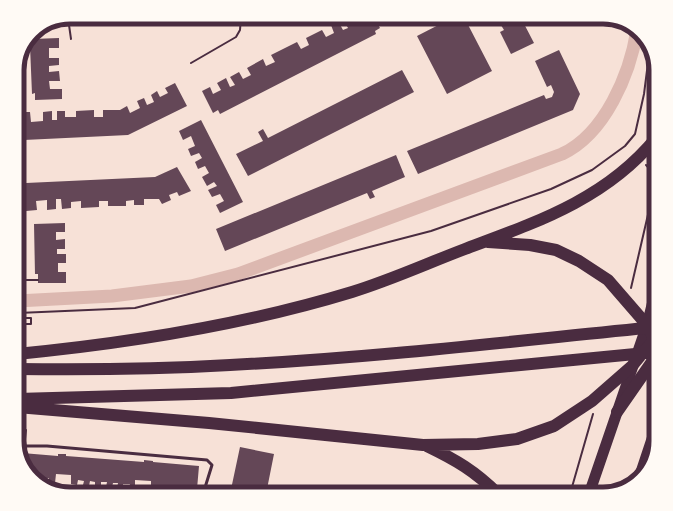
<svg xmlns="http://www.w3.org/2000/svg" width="673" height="511" font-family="'Work Sans',sans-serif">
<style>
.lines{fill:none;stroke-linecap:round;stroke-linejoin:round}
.canal{stroke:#dcb8b0;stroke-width:13}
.building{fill:#644757}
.path{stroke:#4a2c40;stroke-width:2}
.service{stroke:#4a2c40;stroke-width:3}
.trunk{stroke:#4a2c40;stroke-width:11}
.motorway{stroke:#4a2c40;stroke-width:12}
.rim{fill:none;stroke:#4a2c40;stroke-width:5}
</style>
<rect width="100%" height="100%" fill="#f7e1d7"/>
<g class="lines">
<!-- canal -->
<path class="canal" d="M17,301L112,296L191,286L238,274L562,154C605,134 630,74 637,30"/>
</g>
<!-- building -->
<path class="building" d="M346,17H353L355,22L363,17H374L380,28L375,31L376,34L220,114L218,110L213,113L202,91L210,87L213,94L221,90L217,83L226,78L230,87L235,85L230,77L239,72L243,79L251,75L247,68L263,59L266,66L275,62L271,55L297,42L301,49L309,45L306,38L322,30L326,37L334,33L331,25L338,21L343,30L348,28L343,19Z
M454,17H464L492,71L447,94L417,36Z
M492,17H524L521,18L534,43L511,54L500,32L504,30L499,22L496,24Z
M59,38V48H49V58H59V65L49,66V72L59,71L60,81H49L50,89H62V99L35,100V93L32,94L30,46H33V39Z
M559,50L580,94L573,110L418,174L407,151L544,95L546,99L552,97L554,92L551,85L547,87L535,61Z
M402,70L414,92L248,176L236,154L263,141L258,132L263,129L268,138Z
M175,83L187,106L128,135L24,140L23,112H30L31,122L43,121V112L52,111V120H57V111H65V117H76V111L94,110V117H103V110H120L127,106L130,113L140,108L137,101L144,98L147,105L154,102L151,95L157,91L160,97L168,93L165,88Z
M201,120L243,202L220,213L216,205L224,201L220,194L212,197L208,190L217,186L214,182L207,186L202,177L209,173L205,166L198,169L195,162L202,158L199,153L191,156L188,149L195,146L191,136L183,140L179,131Z
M396,155L405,177L372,191L375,197L370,199L367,193L225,251L216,229Z
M177,167L191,191L179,196L177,192L169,195L171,200L162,204L159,199H144V205H134V200L126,201V206H108V201H99V207L81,208V201L71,202V208L62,209L61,199H56V209L47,210V200L36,201L37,210L26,211V183L155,177Z
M65,223V232H56V240L65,239V249H57V254H66V263H58V272H66V283H38V274H35L34,224Z
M240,447L274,454L266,494H230Z
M22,453L58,456V454H66V456L144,462V460L153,461V462L199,466L197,489L193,488L192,493H187V488H181L180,492H175V487H170V491H164V486H157V491L151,490V481L135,480V489L129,488L130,484H123V488H117L118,483H113L112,487H106L107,482H101V486H95V482L90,481L89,486L83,485L84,481L78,480L77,485L71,484V475L56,474L55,483H49V478H44L43,482H37V477H35Z"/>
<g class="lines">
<!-- path -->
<path class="path" d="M129,17L146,20L149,17
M68,18L71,39
M37,30V31
M191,63L236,37L240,30L241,17
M646,165L656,176
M17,280H38
M631,288L656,180
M17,294L18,312
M18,313L135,308L431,231L551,189L592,170L625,146L635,134L644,94L650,47
M17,324H31V318H17
M17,430H26L25,439
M570,494L593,414"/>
<!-- service -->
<path class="service" d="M18,446H47L207,460L212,465L203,494"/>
<!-- trunk -->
<path class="trunk" d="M639,478L656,427
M589,494L647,325L656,289"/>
<!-- motorway -->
<path class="motorway" d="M488,242L530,245L556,250L579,261L608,280L647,325L651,333
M17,354C130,343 244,325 352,292C391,280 428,263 465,249C537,222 606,199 656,138
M17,369C88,370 159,369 230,365C372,358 514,341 656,327
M17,399L231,393L656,352
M17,407L209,423L423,445L478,444L517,439L554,426L592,401L632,366L656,337
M617,412L656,356
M427,446C456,460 475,471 498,494"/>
</g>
<!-- crop -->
<path d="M0 0H673V511H0ZM70 24H603A46 46 0 0 1 649 70V441A46 46 0 0 1 603 487H70A46 46 0 0 1 24 441V70A46 46 0 0 1 70 24Z" fill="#fffaf5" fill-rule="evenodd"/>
<path class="rim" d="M70 24H603A46 46 0 0 1 649 70V441A46 46 0 0 1 603 487H70A46 46 0 0 1 24 441V70A46 46 0 0 1 70 24Z"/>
</svg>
